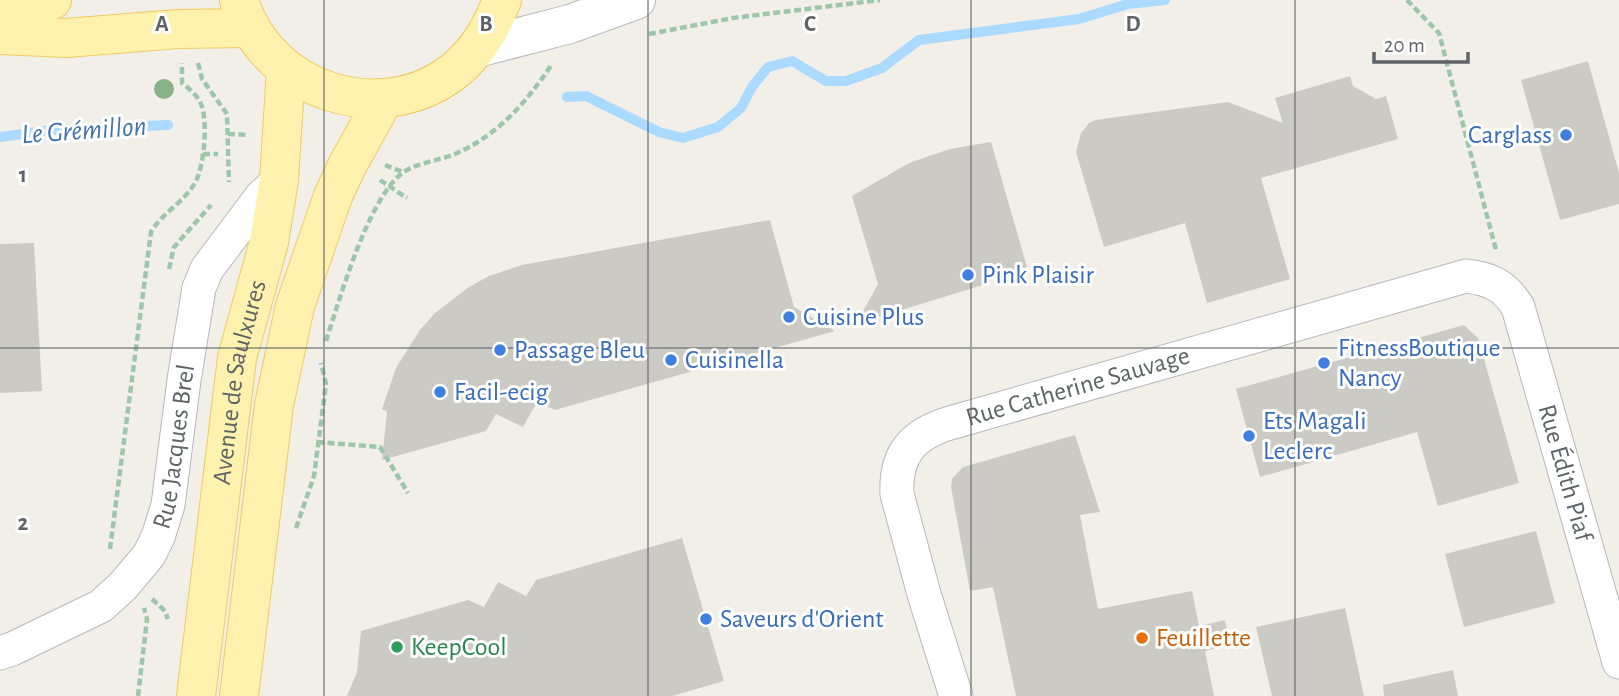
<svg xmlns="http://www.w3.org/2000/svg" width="1619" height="696" font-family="'Alegreya Sans',sans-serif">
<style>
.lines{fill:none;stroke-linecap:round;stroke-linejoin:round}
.stream{stroke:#aadaff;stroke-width:10}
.building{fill:#cccac5}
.minor-casing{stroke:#b5b8bc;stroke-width:35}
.secondary-casing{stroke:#b6babf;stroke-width:40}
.primary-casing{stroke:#f2c960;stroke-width:40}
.path{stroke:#9cc7a9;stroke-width:4.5;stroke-dasharray:7 3.5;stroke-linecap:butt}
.minor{stroke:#fff;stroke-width:33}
.secondary{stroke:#fff;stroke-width:38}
.primary{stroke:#fff2af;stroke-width:38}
.tree{fill:#89b387}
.grid{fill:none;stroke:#5f6368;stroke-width:2;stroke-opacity:0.55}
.shop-dot{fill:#3f7fe0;stroke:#fff;stroke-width:2.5}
.food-dot{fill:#e8710a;stroke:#fff;stroke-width:2.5}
.leisure-dot{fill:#2e9e5b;stroke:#fff;stroke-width:2.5}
.labels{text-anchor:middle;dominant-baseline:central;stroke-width:6;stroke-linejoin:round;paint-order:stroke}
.shop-label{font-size:26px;fill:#366cbe;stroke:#fff;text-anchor:start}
.street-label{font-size:26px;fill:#5f6368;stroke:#fff}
.food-label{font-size:26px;fill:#c56008;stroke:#fff;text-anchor:start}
.leisure-label{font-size:26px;fill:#27864d;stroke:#fff;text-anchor:start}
.water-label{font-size:28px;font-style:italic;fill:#4174aa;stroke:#fff}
.grid-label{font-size:23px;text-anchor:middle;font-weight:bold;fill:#5f6368;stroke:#fff;stroke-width:6;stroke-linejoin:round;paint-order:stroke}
</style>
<rect width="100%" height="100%" fill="#f1efe8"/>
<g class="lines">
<!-- stream -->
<path class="stream" d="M567,97L586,96L659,132L683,138L718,127L741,108L752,87L768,67L792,61L826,81H846L882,68L919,40L1079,19L1128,4L1165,0
M0,137L52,130L168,125"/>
</g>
<!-- building -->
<path class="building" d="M1588,61L1619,173V204L1560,220L1521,80Z
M1350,76L1353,86L1376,99L1386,96L1398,139L1261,178L1290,279L1207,303L1185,223L1104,247L1076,152L1081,133L1089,123L1095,120L1228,102L1283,123L1275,98Z
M991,142L1027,267L985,279L986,284L856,324L878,284L852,196L909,163L950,149Z
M770,220L794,307L835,331L555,410L537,402L523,427L496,414L486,431L382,460L387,412L382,409L396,368L420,330L435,313L469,287L489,276L522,265Z
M34,243L42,391L0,393V244Z
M1464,325L1478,338L1519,483L1438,506L1417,432L1260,477L1236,389Z
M1075,435L1100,512L1080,515L1098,609L1192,591L1199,626L1225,620L1230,645L1205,651L1214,696H1016L993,587L970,591L951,487L952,479L963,467Z
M1536,531L1555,603L1464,627L1445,554Z
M682,538L724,681L672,696H347L357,672L361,631L468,600L484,607L498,582L526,596L536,580Z
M1345,608L1364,696H1272L1256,627Z
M1453,670L1458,696H1384L1383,685Z"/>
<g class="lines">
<!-- minor casing -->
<g class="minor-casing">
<g id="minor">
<path id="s1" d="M0,653L12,649L101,606L123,586L149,555L158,537L168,505L184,380L199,288L207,269L261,197L279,180"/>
<path id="s2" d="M956,696L924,594L897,494C895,454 913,434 950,423L1466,276C1491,279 1504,285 1518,307L1619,662"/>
</g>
</g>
<!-- secondary casing -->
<g class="secondary-casing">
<path id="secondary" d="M477,48L570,24L636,0"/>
</g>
<!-- primary casing -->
<g class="primary-casing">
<g id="primary">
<path d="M239,0C266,92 385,131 459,67C480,48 492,26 502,0"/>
<path d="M0,16L52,0"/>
<path d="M0,35L66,38L178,29L250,28"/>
<path id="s3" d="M196,696L237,358L269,242L279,180L286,70"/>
<path d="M239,696L274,405L295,306L333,196L347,166L384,99"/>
</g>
</g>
<!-- path -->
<path class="path" d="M1407,0L1439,33L1496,250
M649,34L733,18L880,0
M198,63L202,79L227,114L229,182
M228,134L248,135
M203,154H218
M385,165L403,172
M380,180L407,198
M169,269L174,247L211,205
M326,341C340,298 367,203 400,175C413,163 438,161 455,154C498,135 526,103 552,64
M317,442L380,447L408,493
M296,528L314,476L326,384L321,363
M110,549L151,232C162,213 184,202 195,183C204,168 209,118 200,102C196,94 189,89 182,83V63
M152,599L165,611L168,619
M138,696L147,619L144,608"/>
<!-- minor -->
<use href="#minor" class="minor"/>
<!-- secondary -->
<use href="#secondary" class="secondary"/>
<!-- primary -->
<use href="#primary" class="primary"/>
</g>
<!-- trees -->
<circle class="tree" cx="164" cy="89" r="10"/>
<!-- grid -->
<path class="grid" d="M324,0V696M648,0V696M971,0V696M1295,0V696M0,348H1619"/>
<!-- markers -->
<g class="shop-dot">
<circle cx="1566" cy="135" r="7"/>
<circle cx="968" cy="275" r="7"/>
<circle cx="789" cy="317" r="7"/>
<circle cx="500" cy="350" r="7"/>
<circle cx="671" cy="360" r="7"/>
<circle cx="1324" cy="363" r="7"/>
<circle cx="440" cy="392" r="7"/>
<circle cx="1249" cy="436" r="7"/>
<circle cx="706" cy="619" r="7"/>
</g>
<circle class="food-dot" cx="1142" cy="638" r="7"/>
<circle class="leisure-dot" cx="397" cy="647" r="7"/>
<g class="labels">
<!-- shop labels -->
<g class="shop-label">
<text x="1552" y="135" text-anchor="end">Carglass</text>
<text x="982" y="275">Pink Plaisir</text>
<text x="803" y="317">Cuisine Plus</text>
<text x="1338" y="348">FitnessBoutique<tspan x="1338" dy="30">Nancy</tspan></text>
<text x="514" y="350">Passage Bleu</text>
<text x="685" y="360">Cuisinella</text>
<text x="454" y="392">Facil-ecig</text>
<text x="1263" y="421">Ets Magali<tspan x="1263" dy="30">Leclerc</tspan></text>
<text x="720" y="619">Saveurs d'Orient</text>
</g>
<!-- street labels -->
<g class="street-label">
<text stroke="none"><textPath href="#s3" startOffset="317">Avenue de Saulxures</textPath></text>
<text stroke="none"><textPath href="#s2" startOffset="441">Rue Catherine Sauvage</textPath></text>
<text stroke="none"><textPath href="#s1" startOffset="294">Rue Jacques Brel</textPath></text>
<text stroke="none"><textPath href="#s2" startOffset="1080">Rue Édith Piaf</textPath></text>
</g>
<!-- food labels -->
<g class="food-label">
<text x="1156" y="638">Feuillette</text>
</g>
<!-- leisure labels -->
<g class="leisure-label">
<text x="411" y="647">KeepCool</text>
</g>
<!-- water labels -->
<g class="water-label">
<text transform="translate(84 131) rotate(-4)">Le Grémillon</text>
</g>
</g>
<g class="grid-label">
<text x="162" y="31">A</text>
<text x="486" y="31">B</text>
<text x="810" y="31">C</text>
<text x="1133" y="31">D</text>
<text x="23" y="182">1</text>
<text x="23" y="530">2</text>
</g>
<!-- scale -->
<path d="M1374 52v10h94v-10" fill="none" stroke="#5f6368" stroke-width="3.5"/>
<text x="1384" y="52" font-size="21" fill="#5f6368" stroke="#ffffff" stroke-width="5" paint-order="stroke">20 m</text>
</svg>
